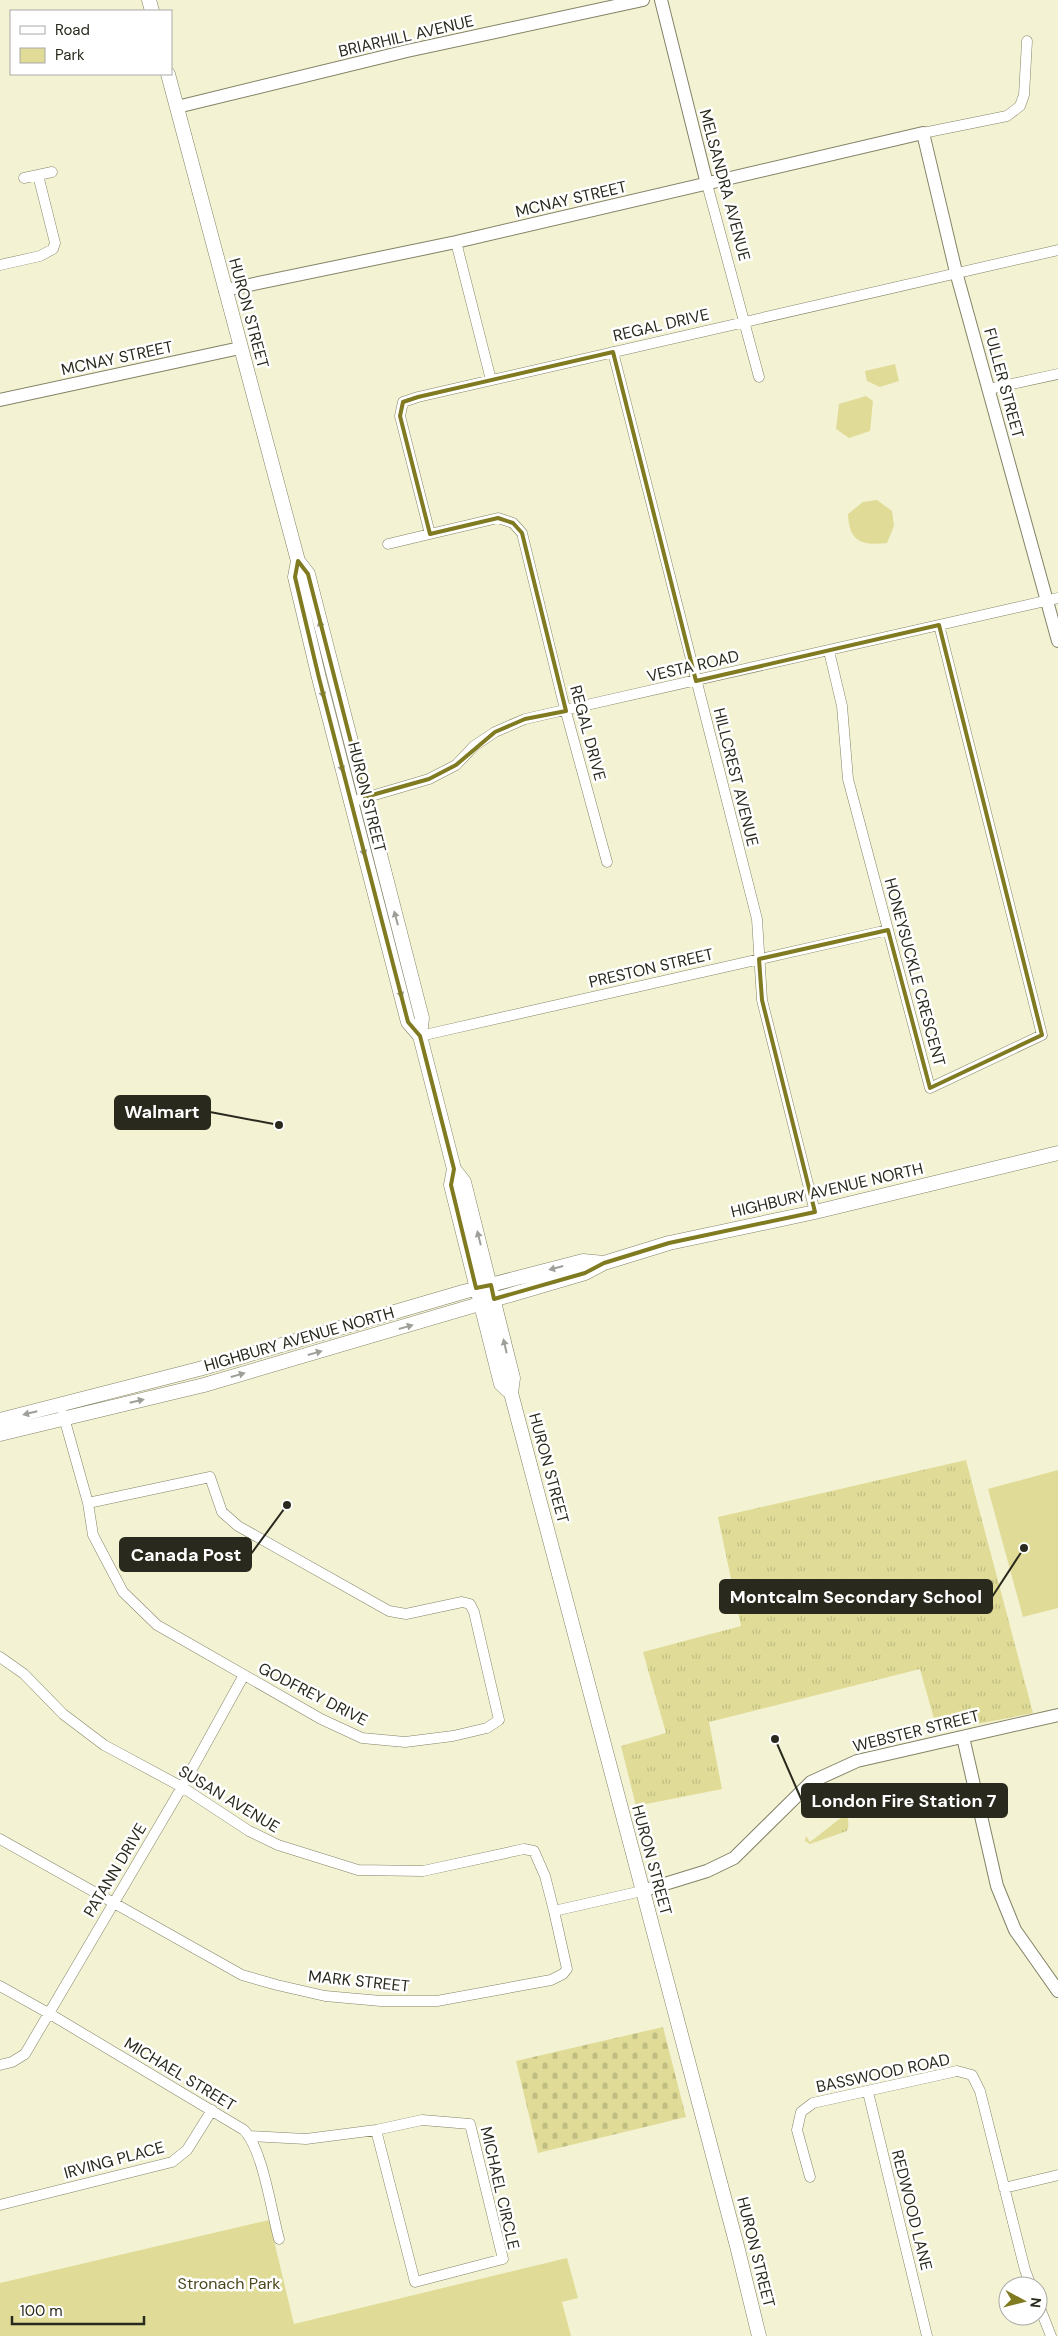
<svg xmlns="http://www.w3.org/2000/svg" width="1058" height="2336" font-family="'DM Sans',sans-serif">
<style>
.grass{fill:url(#grass-tufts)}
.cemetery{fill:url(#cemetery-stones)}
.green{fill:#e0dc97}
.lines{fill:none;stroke-linecap:round;stroke-linejoin:round}
.minor-casing{stroke:#848367;stroke-width:11}
.tertiary-casing{stroke:#848367;stroke-width:14}
.secondary-casing{stroke:#848367;stroke-width:15}
.minor{stroke:#fff;stroke-width:10}
.tertiary{stroke:#fff;stroke-width:12}
.secondary{stroke:#fff;stroke-width:14}
.oneway{fill:#9f9f99}
.marked{fill:none;stroke:#807a20;stroke-width:4;stroke-linejoin:round}
.labels{text-anchor:middle;dominant-baseline:central;stroke-width:5;stroke-linejoin:round;paint-order:stroke}
.street-label{font-size:16px;fill:#29291d;stroke:#fff}
.park-label{font-size:16px;fill:#49461b;stroke:#fff}
.leader{fill:none;stroke:#29291d;stroke-width:2}
.callout-dot{fill:#29291d;stroke:#fff;stroke-width:2}
.callout{fill:#29291d;stroke:#29291d;stroke-width:2}
.callout-label{font-size:18px;text-anchor:middle;font-weight:bold;fill:#fff}
</style>
<defs>
<pattern id="grass-tufts" width="24" height="20" patternUnits="userSpaceOnUse" patternTransform="scale(1.25)"><rect width="24" height="20" fill="#e0dc97"/><path d="M3 7l-1-3M5 7V3M7 7l1-3M15 17l-1-3M17 17v-4M19 17l1-3" fill="none" stroke="#c0bd82"/></pattern>
<pattern id="cemetery-stones" width="16" height="16" patternUnits="userSpaceOnUse" patternTransform="scale(1.25)"><rect width="16" height="16" fill="#e0dc97"/><path d="M2 7V4a2 2 0 0 1 4 0v3zM10 15v-3a2 2 0 0 1 4 0v3z" fill="#c0bd82"/></pattern>
</defs>
<rect width="100%" height="100%" fill="#f3f2d3"/>
<!-- grass -->
<path class="grass" d="M966,1460L1033,1713L952,1729L936,1726L920,1669L709,1722L722,1789L636,1806L621,1746L666,1733L643,1652L741,1626L718,1517Z
M836,1809L844,1810C848,1818 850,1823 847,1831L810,1844L805,1841L806,1836L810,1842L842,1817Z"/>
<!-- cemetery -->
<path class="cemetery" d="M663,2027L686,2117L538,2153L516,2061Z"/>
<!-- green -->
<path class="green" d="M895,364L899,381L880,387L867,381L865,371Z
M866,396L873,401L870,431L849,438L836,429L839,404Z
M877,500L892,511L894,526L887,543C861,546 849,541 848,514L863,502Z
M1058,1470V1608L1023,1617L988,1489Z
M269,2220L294,2324L567,2258L578,2298L562,2302L571,2336H0V2283Z"/>
<g class="lines">
<!-- minor casing -->
<g class="minor-casing">
<path id="minor" d="M923,133L1007,116L1020,106L1024,95L1027,41
M24,178L52,172
M707,184L759,377
M456,242L491,380
M0,265L40,256L53,249L55,243L38,175
M613,352L757,919L762,1000L815,1212
M989,389L1058,374
M388,544L430,534
M829,651L842,706L848,779L930,1088L1042,1035L939,625
M351,802L429,779L456,765L474,746L495,732L525,719L1058,598
M607,862L563,701L522,533L513,523L498,518L430,534L400,416L403,402L418,397L1058,250
M420,1036L888,930
M63,1414L88,1503L93,1535L123,1592L157,1625L321,1719L362,1738L405,1742L453,1736L487,1728L499,1720L474,1612L470,1604L462,1602L406,1614L389,1611L238,1526L222,1512L210,1477L88,1503
M0,1657L24,1674L63,1714L104,1745L182,1787L249,1831L278,1845L358,1870L423,1871L524,1849L534,1851L545,1876L554,1911
M0,1839L242,1975L277,1985L325,1996L381,2001H437L551,1980L563,1974L567,1969L554,1911L642,1891
M0,1986L50,2014L244,2130C263,2150 271,2210 279,2239
M0,2065L12,2062L25,2054L182,1787L244,1675
M868,2092L927,2336
M249,2136L306,2139L376,2130L422,2120L470,2124L503,2259L415,2282L376,2130
M810,2177L797,2130L801,2112L813,2103L957,2071L972,2075L980,2091L1025,2270L1031,2286
M1004,2188L1058,2175
M0,2205L172,2162L187,2150L212,2110
M1038,2303L1051,2336"/>
</g>
<!-- tertiary casing -->
<g class="tertiary-casing">
<path id="tertiary" d="M661,0L707,184
M177,107L407,51L643,0
M225,290L456,242L923,133L956,272L1058,641
M0,400L240,348
M963,1737L997,1886L1015,1930L1058,1991
M642,1891L707,1871L734,1858L811,1782L857,1761L1058,1715"/>
</g>
<!-- secondary casing -->
<g class="secondary-casing">
<path id="secondary" d="M149,0L152,11
M168,74L298,561L308,574L422,1018L420,1036L454,1169L464,1182L513,1378L511,1393L737,2246L759,2336
M298,561L295,577L319,678L408,1022L420,1036
M454,1169L451,1185L501,1384L511,1393
M0,1420L199,1369L463,1292L583,1261L604,1263
M0,1434L204,1385L585,1273L604,1263L669,1243L815,1212L1058,1153"/>
</g>
<!-- minor -->
<use href="#minor" class="minor"/>
<!-- tertiary -->
<use href="#tertiary" class="tertiary"/>
<!-- secondary -->
<use href="#secondary" class="secondary"/>
</g>
<!-- one-way arrows -->
<defs><path id="oneway-solid" d="M-6-.8H1V-3.2L6.5 0L1 3.2V.8H-6Z" transform="scale(1.25)"/></defs>
<g class="oneway">
<use href="#oneway-solid" transform="translate(321 627) rotate(-104)"/>
<use href="#oneway-solid" transform="translate(322 691) rotate(76)"/>
<use href="#oneway-solid" transform="translate(341 765) rotate(76)"/>
<use href="#oneway-solid" transform="translate(363 849) rotate(76)"/>
<use href="#oneway-solid" transform="translate(396 918) rotate(-105)"/>
<use href="#oneway-solid" transform="translate(400 991) rotate(75)"/>
<use href="#oneway-solid" transform="translate(479 1238) rotate(-104)"/>
<use href="#oneway-solid" transform="translate(556 1268) rotate(165)"/>
<use href="#oneway-solid" transform="translate(406 1327) rotate(-16)"/>
<use href="#oneway-solid" transform="translate(505 1346) rotate(-103)"/>
<use href="#oneway-solid" transform="translate(315 1353) rotate(-16)"/>
<use href="#oneway-solid" transform="translate(238 1375) rotate(-16)"/>
<use href="#oneway-solid" transform="translate(137 1401) rotate(-13)"/>
<use href="#oneway-solid" transform="translate(30 1413) rotate(166)"/>
</g>
<!-- marked area -->
<path class="marked" d="M613,352L696,681L939,625L1042,1035L930,1088L888,930L759,959L762,1000L815,1212L669,1243L604,1263L585,1273L494,1299L491,1285L476,1288L451,1185L454,1169L420,1036L408,1022L319,678L295,577L298,561L308,574L365,797L429,779L456,765L495,732L525,719L566,711L522,533L513,523L498,518L430,534L400,416L403,402L418,397Z"/>
<g class="labels">
<!-- street labels -->
<g class="street-label">
<text transform="translate(406 36) rotate(-13)">BRIARHILL AVENUE</text>
<text transform="translate(725 185) rotate(75)">MELSANDRA AVENUE</text>
<text transform="translate(571 199) rotate(-13)">MCNAY STREET</text>
<text transform="translate(249 313) rotate(75)">HURON STREET</text>
<text transform="translate(661 325) rotate(-13)">REGAL DRIVE</text>
<text transform="translate(117 358) rotate(-12)">MCNAY STREET</text>
<text transform="translate(1004 383) rotate(75)">FULLER STREET</text>
<text transform="translate(693 666) rotate(-13)">VESTA ROAD</text>
<text transform="translate(588 733) rotate(75)">REGAL DRIVE</text>
<text transform="translate(736 777) rotate(76)">HILLCREST AVENUE</text>
<text transform="translate(367 797) rotate(76)">HURON STREET</text>
<text transform="translate(651 968) rotate(-13)">PRESTON STREET</text>
<text transform="translate(915 972) rotate(75)">HONEYSUCKLE CRESCENT</text>
<text transform="translate(827 1190) rotate(-13)">HIGHBURY AVENUE NORTH</text>
<text transform="translate(299 1339) rotate(-16)">HIGHBURY AVENUE NORTH</text>
<text transform="translate(549 1468) rotate(75)">HURON STREET</text>
<text transform="translate(313 1694) rotate(27)">GODFREY DRIVE</text>
<text transform="translate(916 1731) rotate(-14)">WEBSTER STREET</text>
<text transform="translate(229 1799) rotate(31)">SUSAN AVENUE</text>
<text transform="translate(652 1860) rotate(75)">HURON STREET</text>
<text transform="translate(115 1870) rotate(-59)">PATANN DRIVE</text>
<text transform="translate(359 1981) rotate(6)">MARK STREET</text>
<text transform="translate(883 2073) rotate(-12)">BASSWOOD ROAD</text>
<text transform="translate(180 2074) rotate(31)">MICHAEL STREET</text>
<text transform="translate(114 2160) rotate(-15)">IRVING PLACE</text>
<text transform="translate(500 2188) rotate(77)">MICHAEL CIRCLE</text>
<text transform="translate(912 2210) rotate(76)">REDWOOD LANE</text>
<text transform="translate(756 2252) rotate(76)">HURON STREET</text>
</g>
<!-- park labels -->
<g class="park-label">
<text x="229" y="2283">Stronach Park</text>
</g>
</g>
<!-- callouts -->
<path class="leader" d="M279 1125L210 1112M287 1505L251 1554M1024 1548L992 1597M775 1739L802 1801"/>
<g class="callout-dot">
<circle cx="279" cy="1125" r="5"/>
<circle cx="287" cy="1505" r="5"/>
<circle cx="1024" cy="1548" r="5"/>
<circle cx="775" cy="1739" r="5"/>
</g>
<g class="callout">
<rect x="115" y="1096" width="95" height="33" rx="5"/>
<rect x="120" y="1538" width="131" height="33" rx="5"/>
<rect x="720" y="1580" width="272" height="33" rx="5"/>
<rect x="802" y="1784" width="205" height="33" rx="5"/>
</g>
<g class="callout-label">
<text x="162" y="1118">Walmart</text>
<text x="186" y="1561">Canada Post</text>
<text x="856" y="1603">Montcalm Secondary School</text>
<text x="904" y="1807">London Fire Station 7</text>
</g>
<!-- legend -->
<rect x="10" y="10" width="162" height="65" fill="#ffffff" stroke="#a9a9a5"/>
<rect x="20" y="26" width="25" height="8" fill="#ffffff" stroke="#a9a9a5"/>
<text x="55" y="35" font-size="15" fill="#29291d">Road</text>
<rect x="20" y="48" width="25" height="15" fill="#e0dc97" stroke="#a9a9a5"/>
<text x="55" y="60" font-size="15" fill="#29291d">Park</text>
<!-- north arrow -->
<g transform="translate(1023 2301) rotate(97)"><circle r="24" fill="#ffffff" stroke="#a9a9a5"/>
<path d="M0-4L9 19L0 12L-9 19Z" fill="#807a20"/>
<text y="-8" font-size="14" font-weight="bold" text-anchor="middle" fill="#29291d">N</text>
</g>
<!-- scale -->
<path d="M12 2316v8h132v-8" fill="none" stroke="#29291d" stroke-width="2.5"/>
<text x="20" y="2316" font-size="15" fill="#29291d" stroke="#ffffff" stroke-width="4" paint-order="stroke">100 m</text>
</svg>
